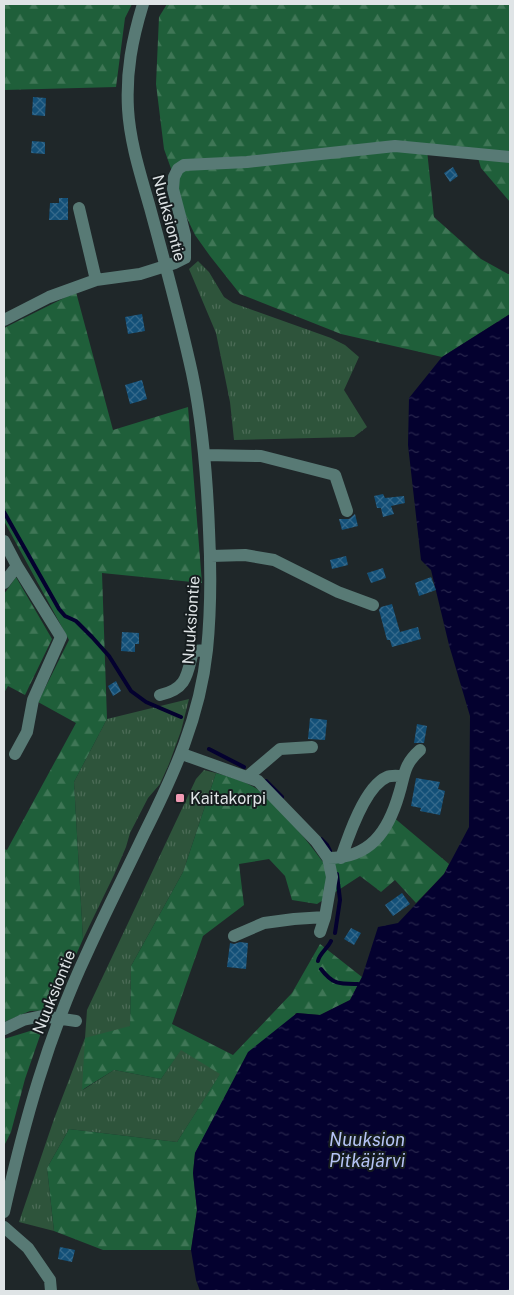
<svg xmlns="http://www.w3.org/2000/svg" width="514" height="1295" font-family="'Public Sans',sans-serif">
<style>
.grass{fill:url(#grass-tufts)}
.forest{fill:url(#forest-firs)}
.water{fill:url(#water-ripples)}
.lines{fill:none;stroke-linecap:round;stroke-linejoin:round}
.stream{stroke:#04012f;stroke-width:4}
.building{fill:url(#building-cross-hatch)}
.minor{stroke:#587a75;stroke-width:12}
.poi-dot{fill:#f19ab4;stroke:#161d1f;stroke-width:2}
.labels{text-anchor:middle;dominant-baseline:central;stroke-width:4;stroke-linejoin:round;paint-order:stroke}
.street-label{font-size:16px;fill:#dfe4e6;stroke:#161d1f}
.poi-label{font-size:16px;fill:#dfe4e6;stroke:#161d1f;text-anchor:start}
.water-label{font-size:18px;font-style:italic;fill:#b5c3f4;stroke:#161d1f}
</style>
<defs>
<pattern id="grass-tufts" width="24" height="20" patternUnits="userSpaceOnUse" patternTransform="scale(1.25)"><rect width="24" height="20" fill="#2e543b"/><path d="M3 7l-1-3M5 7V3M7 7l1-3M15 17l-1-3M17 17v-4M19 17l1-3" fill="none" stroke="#4c6c57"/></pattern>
<pattern id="forest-firs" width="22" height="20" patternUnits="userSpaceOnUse" patternTransform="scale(1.25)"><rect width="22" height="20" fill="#1f5f3a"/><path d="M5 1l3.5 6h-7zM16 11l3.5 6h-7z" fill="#3f7656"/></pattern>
<pattern id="water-ripples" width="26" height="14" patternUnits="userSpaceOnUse" patternTransform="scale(1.25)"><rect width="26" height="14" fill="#04012f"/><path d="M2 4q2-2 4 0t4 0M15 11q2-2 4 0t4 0" fill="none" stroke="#28264d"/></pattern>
<pattern id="building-cross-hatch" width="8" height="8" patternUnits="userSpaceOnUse" patternTransform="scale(1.25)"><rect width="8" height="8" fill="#135078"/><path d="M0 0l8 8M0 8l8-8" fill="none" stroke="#35698b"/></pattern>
</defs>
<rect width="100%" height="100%" fill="#1f2729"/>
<!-- grass -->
<path class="grass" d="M198,261L209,272L224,297L233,303L331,338L345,345L359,357L344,390L367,427L354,437L234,440L230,402L216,333L189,269Z
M189,699L181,731L169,764L160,784L148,798L130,833L126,847L114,875L83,939L74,782L107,719Z
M204,770L216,773L183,872L131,966L130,1026L83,1090L114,1070L161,1079L181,1049L221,1073L177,1142L69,1129L47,1168L54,1231L19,1222L54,1119L85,1038L87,1010L196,779Z"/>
<!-- forest -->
<path class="forest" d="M4,4H132L125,18L116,87L4,90Z
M167,4H510V202L481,168L477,155L427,150L434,217L481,259L508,274H510V314L442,357L341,334L240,294L210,256L195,235L173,189L174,177L164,149L156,84L159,17Z
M76,292L113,430L188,407L202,583L102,573L107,719L74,782L83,939L52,1010L30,1011L4,1022V849L7,850L76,723L38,702L69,640L4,521V328Z
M16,577L52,639L25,695L8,686L4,693V594Z
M216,773C228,776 241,780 252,786C273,797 309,843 323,862L358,853L392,816L449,864L444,874L416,903L395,880L381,892L360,876L317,904L292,900L285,876L269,859L239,864L244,905L203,936L172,1024L233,1055L292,993L320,944L362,977L350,1000L320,1015L296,1013L210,1126L195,1153L193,1173L197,1210L191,1250H103L54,1231L47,1168L69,1129L177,1142L220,1074L181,1050L161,1079L114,1070L82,1090L85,1038L130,1026L131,966L183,872Z
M43,1027L25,1079L11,1132L4,1146V1039Z"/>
<!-- water -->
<path class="water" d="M510,314V1291H200L196,1280L191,1250L197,1210L193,1173L195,1153L248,1052L297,1013L320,1015L350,1000L362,977L378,927L398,923L444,874L469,827L470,716L449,645L431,570L421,560L408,445L409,398L442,357Z"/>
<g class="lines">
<!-- stream -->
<path class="stream" d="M4,512L59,609L65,616L76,621L92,637L109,656L131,691L146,702L181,717
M209,749L244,767
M266,781L282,797
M321,839L327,845L330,851
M335,933L340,900L337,874
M318,961C319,954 328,948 331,941
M321,969C333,985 340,984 358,984"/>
</g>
<!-- building -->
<path class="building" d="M33,97L46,98L45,116L32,115Z
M32,141L45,142V154L31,153Z
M453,167L458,176L450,182L444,173Z
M59,198H68V220H49L50,203H59Z
M142,314L145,331L128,334L125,317Z
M142,380L147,399L130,404L125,385Z
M383,494L385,498L404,496L405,503L391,506L394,514L383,517L381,508H377L374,496Z
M355,514L358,526L342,530L339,519H349Z
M346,556L348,565L332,569L330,560Z
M383,568L386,578L371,583L367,573Z
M431,577L436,590L419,596L415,583Z
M392,604L400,632L418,627L421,639L392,647L390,640H387L379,610L381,607Z
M122,632L139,633V644H135V652L121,651Z
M116,681L121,691L113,696L108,686Z
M310,718L327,720L325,740L308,739Z
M417,724L427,726L424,743H414Z
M416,778L440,782L438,789L445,791L440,815L420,811L421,808L411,806Z
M402,893L410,904L393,916L385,905Z
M351,928L361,933L354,945L344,939Z
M240,942L248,943L246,969L227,967L230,943L234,944Z
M60,1247L75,1250L72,1262L58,1259Z"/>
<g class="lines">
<!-- minor -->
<path class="minor" d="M79,208L96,280
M4,320L49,297L96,280L140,274L175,263L185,258V235L173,189L174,177L178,169L184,165L247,162L395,146L510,157
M205,455L261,456L335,475L347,511
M4,541L17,566L61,637L33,700L27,732L15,754
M211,556L245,555L274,560L338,592L373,605
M4,583L17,566
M160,695C187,689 187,675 193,651L207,650
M182,754L258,781L316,841L328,858L332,877L325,917L320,932
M247,777L280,749L312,747
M328,858C370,858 388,832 399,794C405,775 403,765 420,750
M341,858C348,837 365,786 387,777C391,775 398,776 402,776
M234,936L264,923L294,919L325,917
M4,1029L23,1020L42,1016L76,1021
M4,1212C24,1123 48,1036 87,953C105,913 125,874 144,834C174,774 200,717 207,650C211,610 211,570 209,530C207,477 203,425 192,373C180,318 165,263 150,208C141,176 130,143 128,109C126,71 132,40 143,4
M4,1227L28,1248L50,1280L51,1291"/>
</g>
<!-- markers -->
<rect class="poi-dot" x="175" y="793" width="10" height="10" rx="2.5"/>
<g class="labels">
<!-- street labels -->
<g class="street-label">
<text transform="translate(169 218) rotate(75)">Nuuksiontie</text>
<text transform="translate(191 620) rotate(-86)">Nuuksiontie</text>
<text transform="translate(54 992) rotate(-68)">Nuuksiontie</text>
</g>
<!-- poi labels -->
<g class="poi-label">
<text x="190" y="798">Kaitakorpi</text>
</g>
<!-- water labels -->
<g class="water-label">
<text x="367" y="1139">Nuuksion<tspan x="367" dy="21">Pitkäjärvi</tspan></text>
</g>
</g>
<!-- border -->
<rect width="514" height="1295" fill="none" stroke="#dfe4e6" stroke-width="10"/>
</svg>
